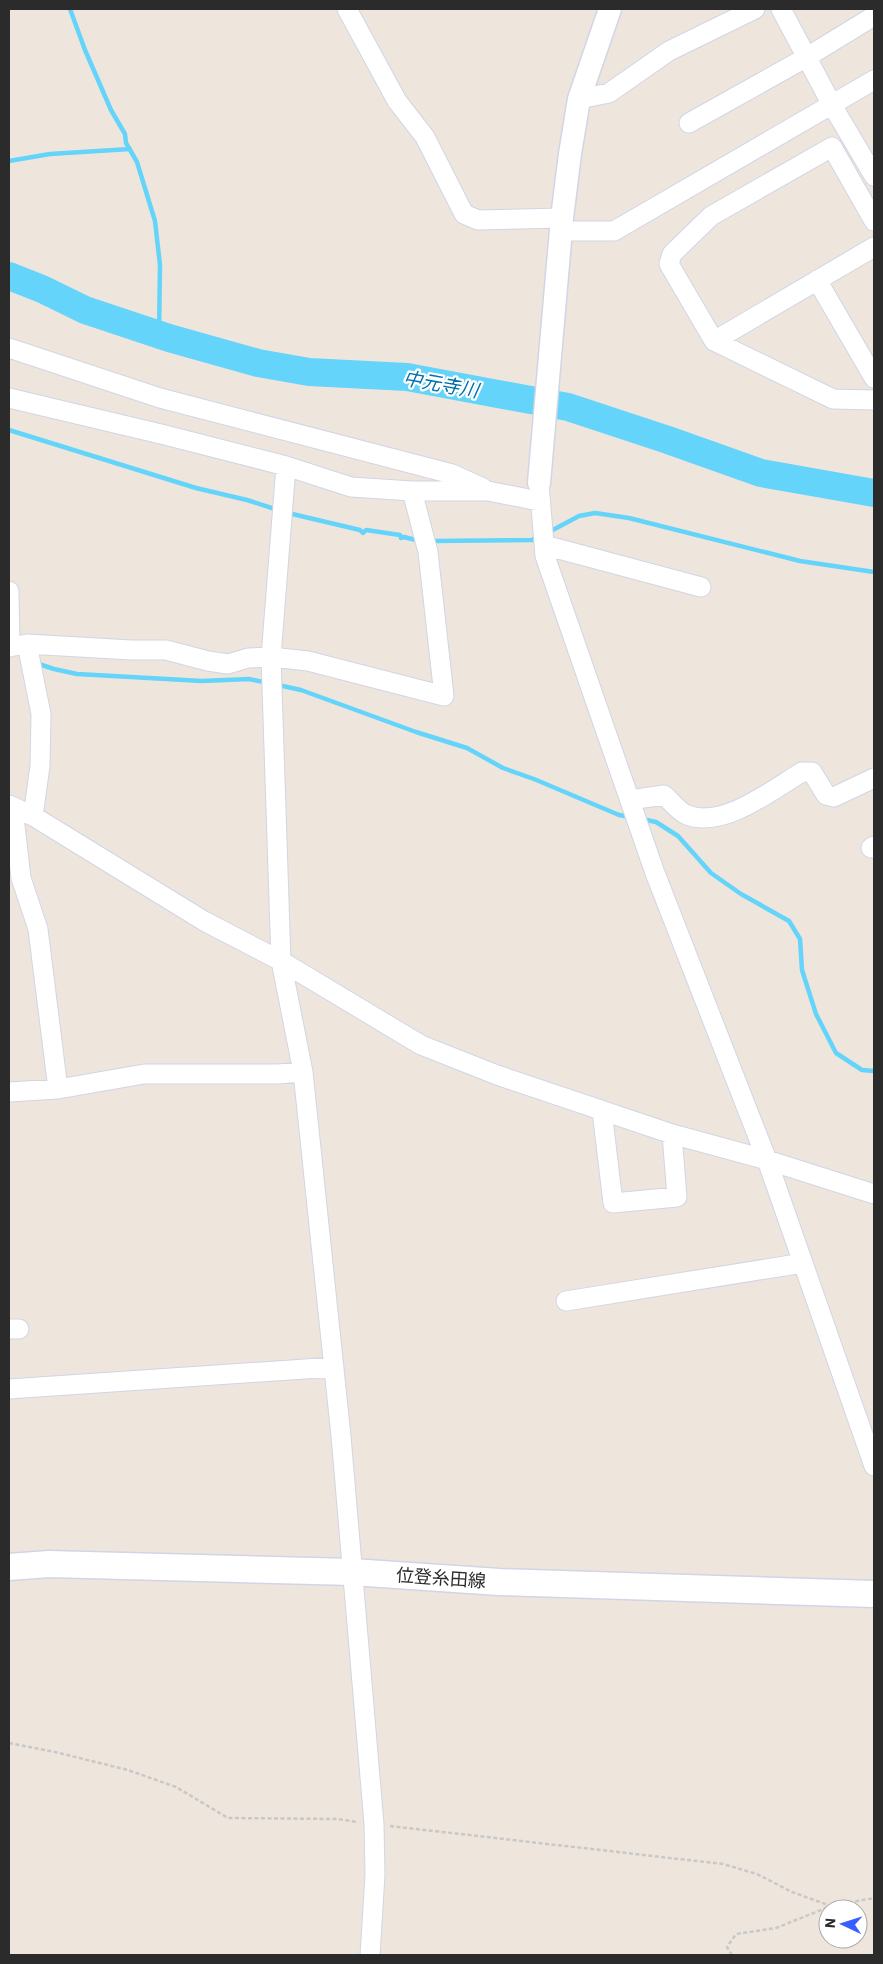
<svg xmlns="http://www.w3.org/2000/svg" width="883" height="1964" font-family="'IBM Plex Sans','Noto Sans JP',sans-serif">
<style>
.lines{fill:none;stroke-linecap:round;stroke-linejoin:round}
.stream{stroke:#64d4fa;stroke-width:4.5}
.river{stroke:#64d4fa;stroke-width:28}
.minor-casing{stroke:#d1d5e5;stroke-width:21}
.tertiary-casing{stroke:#d1d5e5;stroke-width:25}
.secondary-casing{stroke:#d1d5e5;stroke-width:29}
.path{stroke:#c8c8c8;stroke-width:2.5;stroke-dasharray:4 2.5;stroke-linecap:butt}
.minor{stroke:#fff;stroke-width:19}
.tertiary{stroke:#fff;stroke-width:22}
.secondary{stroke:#fff;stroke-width:26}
.labels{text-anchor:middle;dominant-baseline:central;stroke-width:4.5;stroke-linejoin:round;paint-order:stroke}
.street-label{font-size:18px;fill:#2b2b2b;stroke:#fff}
.water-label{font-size:19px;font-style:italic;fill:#0071aa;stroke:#fff}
</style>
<rect width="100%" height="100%" fill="#eee6dc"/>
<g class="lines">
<!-- stream -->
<path class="stream" d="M70,9L85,50L111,110L125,134L126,143L137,162L155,221L160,265L159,335
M9,161L50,154L130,149
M9,430L196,488L247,500L278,510
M288,513L360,530L363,533L366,530L400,535L401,538L404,537L420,541
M549,532L579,516L595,513L629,518L800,561L874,572
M431,541L532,540L539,536
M36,663L54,669L77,674L202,681L249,679L268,683
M278,685L301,690L416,732L467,748L503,768L534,779L619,815L630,817
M642,819L656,822L678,836L711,873L741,894L789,921L800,939L802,970L816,1014L836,1053L862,1070L874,1071"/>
<!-- river -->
<path class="river" d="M9,276L42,289L85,310L169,338L258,363L309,372L407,377L568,407L668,440L761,473L874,493"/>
<!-- minor casing -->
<g class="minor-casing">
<path id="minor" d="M347,9L397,101L425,137L464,214L478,220L562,218
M781,9L832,105L874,176
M579,99L609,93L669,51L755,9
M689,123L807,57L874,16
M874,221L832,147L711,216L672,254L669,264L714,341L874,247
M561,231H614L874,80
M817,280L874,378
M714,341L833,399L874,400
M9,348L160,398L452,474L483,488
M9,398L165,435L286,466L351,487L412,491H488L539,501
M286,466L271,657L281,961L303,1072L341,1436L374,1824L375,1875L370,1955
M539,483L545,556L655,873L767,1160L874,1466
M544,545L701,587
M9,591L10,647
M27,644L41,714L40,766L33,816
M9,647L27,644L131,650H166L208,661L228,664L248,658L271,657L308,661L444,696L428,552L412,491
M630,800L664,795C671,801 679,812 687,815C723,829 772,790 802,772H812L826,795L834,797L874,778
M9,805L33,816L204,921L281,961L421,1045L497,1075L672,1134L767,1160L874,1194
M13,808L21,878L38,929L58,1089
M871,848L874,846
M9,1092L58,1089L144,1074H278L303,1072
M602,1111L613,1203L677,1197L672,1134
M566,1301L803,1263
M9,1329H19
M9,1389L334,1367"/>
</g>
<!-- tertiary casing -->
<g class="tertiary-casing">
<path id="tertiary" d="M539,483L562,218L570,154L579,99L610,9"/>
</g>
<!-- secondary casing -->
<g class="secondary-casing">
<path id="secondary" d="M9,1567L49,1564L352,1572L499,1582L874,1594"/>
</g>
<!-- path -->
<path class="path" d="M9,1743L55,1752L128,1770L176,1787L228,1818L337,1819L357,1822
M390,1826L723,1864L757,1874L792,1892L831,1906
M732,1955L727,1947L736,1934L776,1928L831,1906L874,1898"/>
<!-- minor -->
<use href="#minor" class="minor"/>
<!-- tertiary -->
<use href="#tertiary" class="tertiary"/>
<!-- secondary -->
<use href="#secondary" class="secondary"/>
</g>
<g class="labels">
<!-- street labels -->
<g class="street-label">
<text transform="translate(441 1578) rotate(4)">位登糸田線</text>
</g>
<!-- water labels -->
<g class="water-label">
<text transform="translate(441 384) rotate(10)">中元寺川</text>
</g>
</g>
<!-- border -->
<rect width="883" height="1964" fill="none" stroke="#2b2b2b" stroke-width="20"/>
<!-- north arrow -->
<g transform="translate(843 1924) rotate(274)"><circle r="24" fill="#ffffff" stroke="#aaaaaa"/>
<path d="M0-4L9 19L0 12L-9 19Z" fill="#385eff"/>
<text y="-8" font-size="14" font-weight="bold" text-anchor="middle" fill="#2b2b2b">N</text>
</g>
</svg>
